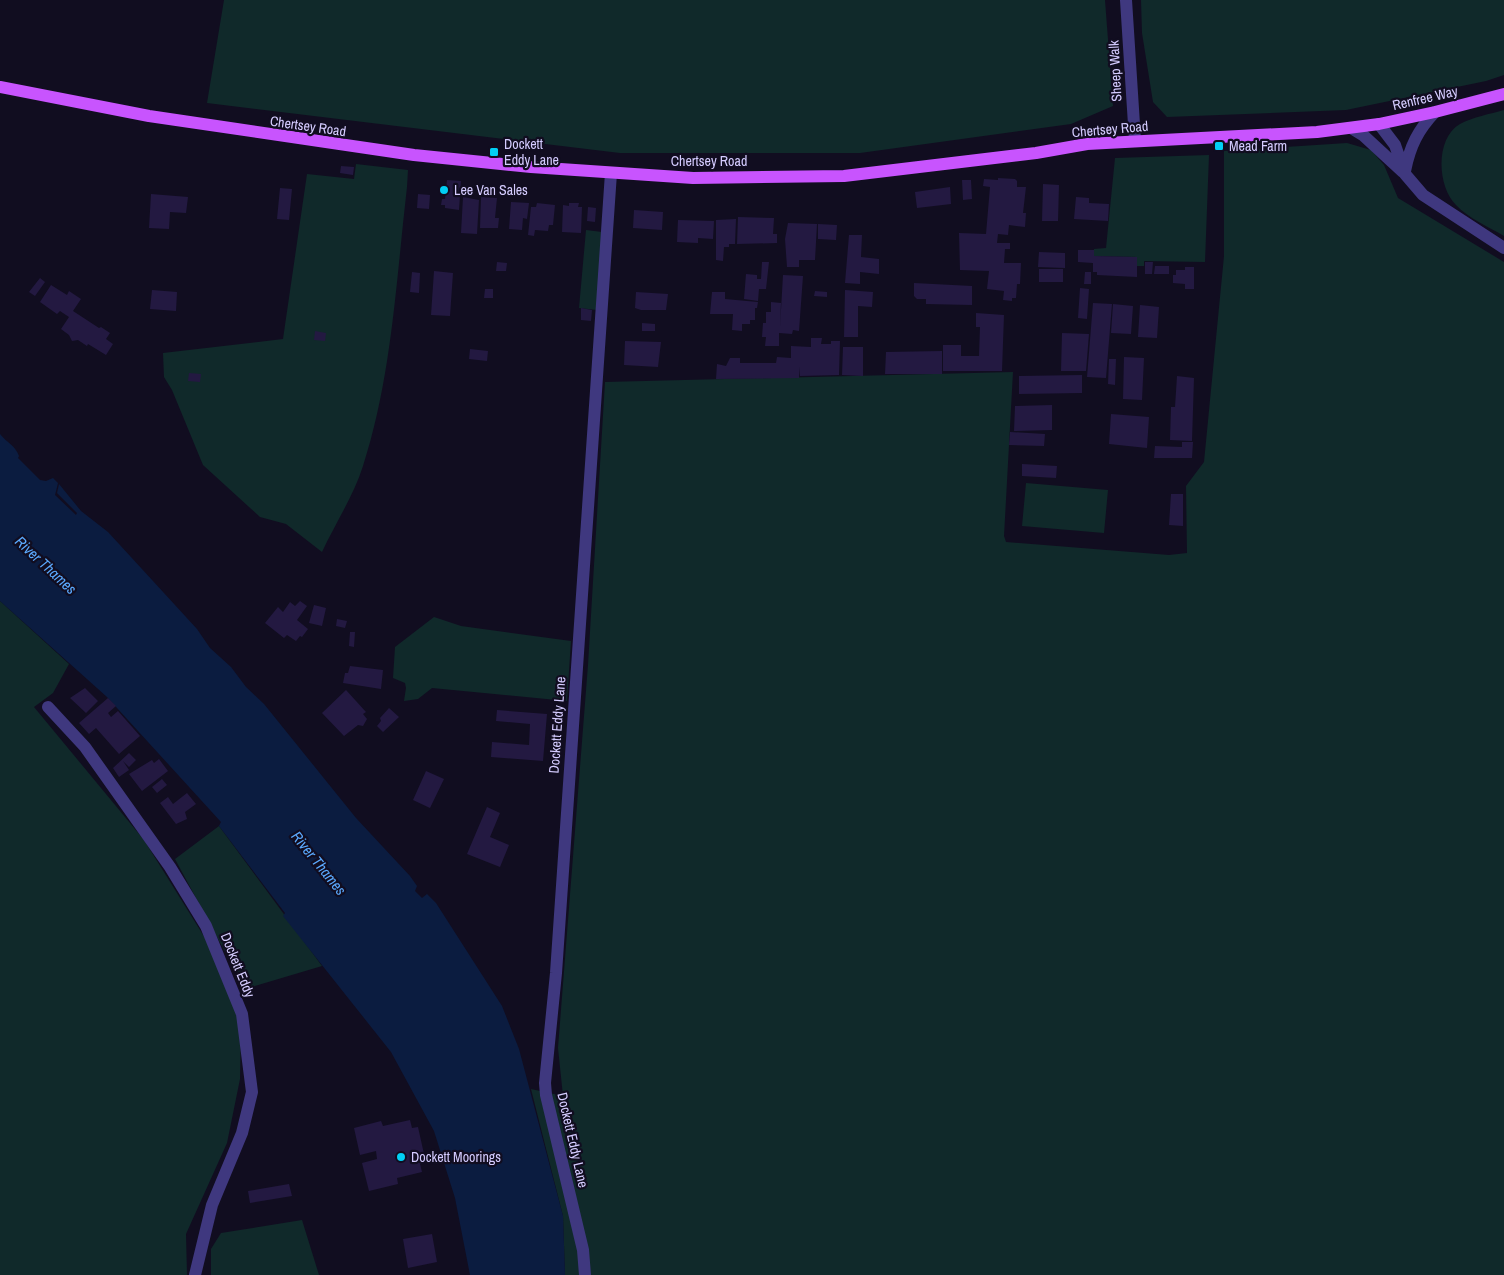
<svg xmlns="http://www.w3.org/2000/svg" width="1504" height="1275" font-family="'Archivo Narrow',sans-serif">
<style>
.green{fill:#10292a}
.water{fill:#0b1c40}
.building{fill:#231941}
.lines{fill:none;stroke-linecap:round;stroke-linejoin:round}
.minor{stroke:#3f387f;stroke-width:12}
.major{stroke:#c854fe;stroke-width:12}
.poi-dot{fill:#01cff5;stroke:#110d20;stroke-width:2}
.labels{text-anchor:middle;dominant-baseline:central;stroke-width:4.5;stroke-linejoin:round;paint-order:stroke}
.street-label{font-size:14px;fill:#d5ccff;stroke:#110d20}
.poi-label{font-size:14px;fill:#d5ccff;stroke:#110d20;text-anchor:start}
.water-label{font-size:15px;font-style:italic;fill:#5ba9fe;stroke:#110d20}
</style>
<rect width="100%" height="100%" fill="#110d20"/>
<!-- green -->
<path class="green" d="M224,0H1105L1113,106L1071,124L860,153H620L207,103Z
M1141,0H1504V75L1486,81L1346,110L1167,117L1153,102L1142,33Z
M1504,110V236C1489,227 1468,218 1456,205C1437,187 1435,138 1460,124C1473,117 1490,114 1504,110Z
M1347,143L1371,150L1384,165L1398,198L1504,262V1275H565L563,1216L531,1089L563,1096L558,1048L588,665L605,382L1013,372L1004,536L1006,542L1169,555L1187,553L1186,486L1204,462L1224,256V151Z
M1209,155L1205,262L1144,261V266H1137V257L1094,256V249L1106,248L1115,158Z
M356,164L408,170L407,187C396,281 392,376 363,466C354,495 335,524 322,552L286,524L260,517L203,465L172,390L164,377L163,353L283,339L307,174L354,179Z
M586,230L602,232L597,310L579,308Z
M1026,483L1108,490L1104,533L1022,526Z
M0,601L69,664L53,693L34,707L144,840L205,938L241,1025L240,1079L227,1143L186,1234L187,1275H0Z
M434,617L461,626L571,641L567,701L432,688L418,699L404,701L406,688L405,683L393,678L395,647Z
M219,826L322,966L245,989L175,859Z
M302,1220L319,1275H211V1249L221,1233Z"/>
<!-- water -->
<path class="water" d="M0,434C7,443 15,445 19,456L18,458L40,480L46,481L53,478L58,483L55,495L76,515L77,513L57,493L59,484L81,511L108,532L197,629L210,648L231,667L246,687L264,704L356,818L410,876L417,886L415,891L422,898L427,894L436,903L502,1006L519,1049L563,1216L565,1275H470L455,1198L434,1131L391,1052L283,916L285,913L219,826L221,822L107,697L0,601Z"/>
<!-- building -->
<path class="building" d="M341,166L354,167L353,175L340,173Z
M998,178L1015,179L1017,181V187H1026L1023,213H1026L1025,227L1009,225L1008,235L998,234L997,243H1010V249H1005L1004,263H1021L1020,284H1017L1016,298H1012V301L1003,300L1004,291L987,289L989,271L960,270L959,233L986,234L990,187L983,186L984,179L998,180Z
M447,180L461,181L459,210L445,208V205H441L442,199H445Z
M962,180H971L972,199L963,200Z
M1043,184L1059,185L1058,221H1042Z
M950,187L951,204L917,208L915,192Z
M280,188L292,189L289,220L277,219Z
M151,194L188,197L186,213L170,212L169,229L149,228Z
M418,194L430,195L429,209L417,208Z
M463,197L479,200L477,234L461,233Z
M481,197L497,198L495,218H499L498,228H480Z
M1076,197L1089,198V203L1109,204L1108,221L1074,219Z
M511,202L529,203L527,219L523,218L522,230L509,229Z
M537,203L555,205L553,225H549L548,231L535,230L534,236L528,235L531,207H536Z
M569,203H579L578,207H582L581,233L562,232L563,205L569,206Z
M588,207L596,208L595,222L587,221Z
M634,210L663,212L662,230L633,228Z
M738,217L774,218L773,234H777V243L737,244Z
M736,219L735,244H729V247H724L723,261L716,260V220Z
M678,220L714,221L713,239L698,238V243L677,242Z
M788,223L817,224L815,260H799V267H787L785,239Z
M818,224L837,225L836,240L818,239Z
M849,235H862L861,257L879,259V274L860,272V284L845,283Z
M1078,250H1094V256L1137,257V277L1097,275V272H1093V263L1078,262Z
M1039,252L1065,253V268L1038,267Z
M497,262L507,263L506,271H496Z
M762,262H769L766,289H759L758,301L744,299L746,274L757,275V279H761Z
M1145,262H1153L1152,274H1145Z
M1155,266H1169V274H1154Z
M1185,267H1194V289H1185V284L1173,283V275H1176V270H1185Z
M1039,269H1063V282H1039Z
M434,271L453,273L450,316L431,315Z
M412,272L420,273L419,293L410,292Z
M1085,272H1091V284H1084Z
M783,275L803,276L799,331L793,330L792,334L779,333V346H765L766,337H762L763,323H766V312H771V302L781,303L780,327Z
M40,278L45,282L35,296L29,292Z
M914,283L972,286V305L926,304V299H917L914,296Z
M51,285L67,295L69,291L81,299L73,311L99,328L101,327L110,333L106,339L113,344L106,355L88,344L87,346L78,340L72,341L69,335L61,329L69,317L60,311L57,314L40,302Z
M1080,288L1089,289L1087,319L1078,318Z
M485,289H493V298H484Z
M152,290L177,292L176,311L150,309Z
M845,290L873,292L872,307L858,306V337H844Z
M815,291L827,292V297L814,296Z
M636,292L668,294L666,310H641L635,308Z
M712,292H725V299L758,302L757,308H755V320H750V324H742V331L732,330L733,314H710Z
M1093,303L1112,304L1106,378L1087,377Z
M1113,304L1133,306L1131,334L1111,333Z
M1140,305L1159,307L1157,338L1138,337Z
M581,308L592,310L591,321L581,320Z
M976,313L1004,315L1002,371H943V345H961V356H979L980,327H976Z
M642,323L655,324V331H642Z
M315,331L326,333L325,341L314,340Z
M1062,333L1089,334L1086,371H1061Z
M811,338H822L821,344H831V341H840L839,375L800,376V367L799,378L716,379L717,364L726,366L730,358H740V363H776L777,357L791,358V346L811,347Z
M625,341L661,342L658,367L624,365Z
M843,347H863V376L842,375Z
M470,349L488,351L487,361L469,359Z
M942,351V374H885L886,352Z
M1124,357L1144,358L1142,400L1123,399Z
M1109,359H1116L1115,385L1108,384Z
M189,373L201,374L200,382L188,381Z
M1082,375V393L1019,394V376Z
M1177,376L1194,378L1192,441L1170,440L1171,407H1175Z
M1052,405V430L1014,431L1015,406Z
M1111,414L1149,417L1147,448L1109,444Z
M1010,432L1045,434L1044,446L1009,445Z
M1182,442H1193L1192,458H1154L1155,446L1182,447Z
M1022,464L1057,466L1056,478L1022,476Z
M1171,494H1183V526L1169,525Z
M300,601L307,606L297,620L308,629L302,637L300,636L296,641L287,635L284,638L265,623L278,607L283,612L290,602L295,606Z
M314,605L326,608L322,626L309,623Z
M337,619L347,621L345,628L336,626Z
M350,632H355L354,647L349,646Z
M350,666L383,670L381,689L343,683L345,673H348Z
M85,688L98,701L86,713L70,698Z
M346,690L366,712L363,714L367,719L363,726L358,725L344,736L322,713Z
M108,698L116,706L108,713L111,717L118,711L140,736L119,754L96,728L89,734L79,723Z
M389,708L399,717L383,732L377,726L381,721L380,718Z
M497,710L547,714L543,761L491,757L492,742L529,745L530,724L496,721Z
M129,753L136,760L129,767L123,761L129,770L119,777L113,768Z
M159,759L168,771L142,791L129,774L152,760L154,763Z
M426,771L444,779L430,808L413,800Z
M162,779L167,785L157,793L152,787Z
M187,793L196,804L185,812L187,819L176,824L160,803L168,797L173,804Z
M487,807L500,813L490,837L509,845L500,867L467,854Z
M410,1120L412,1128L418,1127L426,1163L420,1164L422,1172L397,1178L398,1184L369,1191L362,1163L377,1159L376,1151L360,1155L354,1128L381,1121L383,1126Z
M289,1184L292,1196L250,1203L248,1191Z
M432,1234L437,1262L408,1268L403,1239Z"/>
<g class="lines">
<!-- minor -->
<path class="minor" d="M1126,0L1135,140
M1379,124L1395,145L1405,174L1423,195L1504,248
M1351,128L1364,136L1403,172
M1405,171C1410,146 1418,130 1435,112
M48,707L85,747L170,867L206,926L242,1014L252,1092L242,1133L212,1205L195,1275
M585,1275L583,1250L546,1095L545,1083L556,973L611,173"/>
<!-- major -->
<path class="major" d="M0,87L149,116L414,155L531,167L693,178L844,176L1036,153L1087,144L1317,132L1379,124L1435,112L1504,94"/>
</g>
<!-- markers -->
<g class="poi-dot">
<rect x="1214" y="141" width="10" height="10" rx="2.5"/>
<rect x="489" y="147" width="10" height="10" rx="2.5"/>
<circle cx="444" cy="190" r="5"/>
<circle cx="401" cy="1157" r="5"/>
</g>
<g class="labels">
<!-- street labels -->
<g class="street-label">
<text transform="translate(1115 71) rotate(-93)">Sheep Walk</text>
<text transform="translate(1425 98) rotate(-13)">Renfree Way</text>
<text transform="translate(308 126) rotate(8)">Chertsey Road</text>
<text transform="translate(1110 129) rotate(-5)">Chertsey Road</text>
<text x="709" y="161">Chertsey Road</text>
<text transform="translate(557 725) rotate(-86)">Dockett Eddy Lane</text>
<text transform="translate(238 965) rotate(68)">Dockett Eddy</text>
<text transform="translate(573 1140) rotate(77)">Dockett Eddy Lane</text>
</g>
<!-- poi labels -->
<g class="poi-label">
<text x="504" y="144">Dockett<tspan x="504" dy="16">Eddy Lane</tspan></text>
<text x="1229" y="146">Mead Farm</text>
<text x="454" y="190">Lee Van Sales</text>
<text x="411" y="1157">Dockett Moorings</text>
</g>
<!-- water labels -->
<g class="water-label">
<text transform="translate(46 565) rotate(43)">River Thames</text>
<text transform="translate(319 863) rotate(51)">River Thames</text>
</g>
</g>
</svg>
